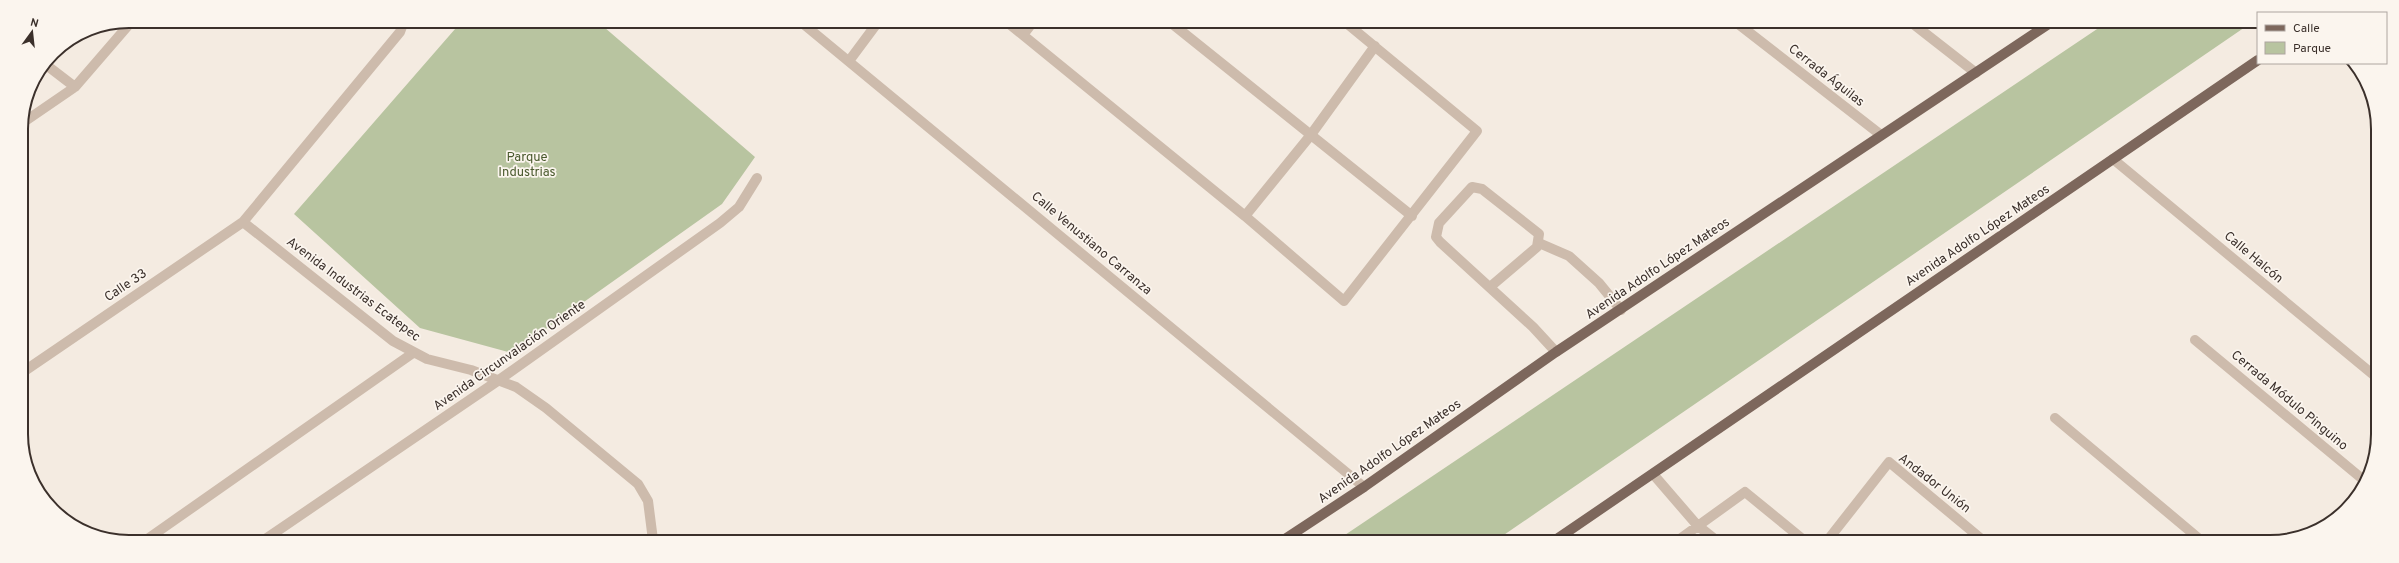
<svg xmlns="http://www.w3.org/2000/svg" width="2399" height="563" font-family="Overpass,sans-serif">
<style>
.park{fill:#b8c4a0}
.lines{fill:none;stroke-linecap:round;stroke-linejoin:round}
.minor{stroke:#cdbbac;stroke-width:10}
.major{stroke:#7d675c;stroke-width:10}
.labels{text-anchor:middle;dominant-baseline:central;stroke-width:3.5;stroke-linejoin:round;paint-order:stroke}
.street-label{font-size:13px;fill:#3b302b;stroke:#fbf5ee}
.park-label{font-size:13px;fill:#4a5a2e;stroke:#fbf5ee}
.rim{fill:none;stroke:#3b302b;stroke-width:2}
</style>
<rect width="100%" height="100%" fill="#f4ebe1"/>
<!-- park -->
<path class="park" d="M462,21H597L755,157L722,204L512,353L420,328L294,214Z
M2106,23H2251L1495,541H1336Z"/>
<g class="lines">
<!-- minor -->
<path class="minor" d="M801,22L1364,487
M1007,22L1245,216L1344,301L1477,131L1345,22
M1170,22L1412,216
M1737,23L1881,135
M1912,23L1976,73
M1023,35L1033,22
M849,61L878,22
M45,64L75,87
M21,124L75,87L132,21
M2113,159L2376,377
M1245,216L1310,136L1375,46
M243,222L393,341L427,359L471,370L516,387L546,408L638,484L648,501L653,540
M1539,243L1569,256L1599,283L1621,310
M1490,287L1537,247L1539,234L1482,189L1472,187L1439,223L1436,237L1440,242L1533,327L1556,352
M2195,340L2366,482
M23,372L243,222L400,32L404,21
M2055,418L2203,542
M1653,474L1697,525L1717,541
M146,540L413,353
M264,540L499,380L720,223L739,207L757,178
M1677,541L1745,492L1805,541
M1827,541L1889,462L1985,542"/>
<!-- major -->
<path class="major" d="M1282,541L1364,487L1556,352L2050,23
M1554,541L2258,60"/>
</g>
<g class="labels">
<!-- street labels -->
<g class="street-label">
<text transform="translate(1826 76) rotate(38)">Cerrada Águilas</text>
<text transform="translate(1978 236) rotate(-34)">Avenida Adolfo López Mateos</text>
<text transform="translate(1091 244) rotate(40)">Calle Venustiano Carranza</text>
<text transform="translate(2253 258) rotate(40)">Calle Halcón</text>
<text transform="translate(1658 269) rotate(-34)">Avenida Adolfo López Mateos</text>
<text transform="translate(126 286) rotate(-34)">Calle 33</text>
<text transform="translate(353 290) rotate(37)">Avenida Industrias Ecatepec</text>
<text transform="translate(510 356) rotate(-35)">Avenida Circunvalación Oriente</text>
<text transform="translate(2289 401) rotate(40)">Cerrada Módulo Pinguino</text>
<text transform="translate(1390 452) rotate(-35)">Avenida Adolfo López Mateos</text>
<text transform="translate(1934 484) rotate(38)">Andador Unión</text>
</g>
<!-- park labels -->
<g class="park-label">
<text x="527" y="158">Parque<tspan x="527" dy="15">Industrias</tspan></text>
</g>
</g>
<!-- crop -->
<path d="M0 0H2399V563H0ZM129 28H2270A101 101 0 0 1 2371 129V434A101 101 0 0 1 2270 535H129A101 101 0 0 1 28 434V129A101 101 0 0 1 129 28Z" fill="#fbf5ee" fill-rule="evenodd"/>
<path class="rim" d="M129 28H2270A101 101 0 0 1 2371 129V434A101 101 0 0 1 2270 535H129A101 101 0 0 1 28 434V129A101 101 0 0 1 129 28Z"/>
<!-- legend -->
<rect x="2257" y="12" width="130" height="52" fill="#fbf5ee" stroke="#aea6a0"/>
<rect x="2265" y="25" width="20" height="6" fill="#7d675c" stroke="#aea6a0"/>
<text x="2293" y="32" font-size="12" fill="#3b302b">Calle</text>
<rect x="2265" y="42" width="20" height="12" fill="#b8c4a0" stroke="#aea6a0"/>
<text x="2293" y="52" font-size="12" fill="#3b302b">Parque</text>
<!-- north arrow -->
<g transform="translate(32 32) rotate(15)" stroke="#fbf5ee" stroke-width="3" paint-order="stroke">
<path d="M0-3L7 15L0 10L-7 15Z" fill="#3b302b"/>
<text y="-6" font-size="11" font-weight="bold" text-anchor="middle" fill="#3b302b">N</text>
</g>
</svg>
